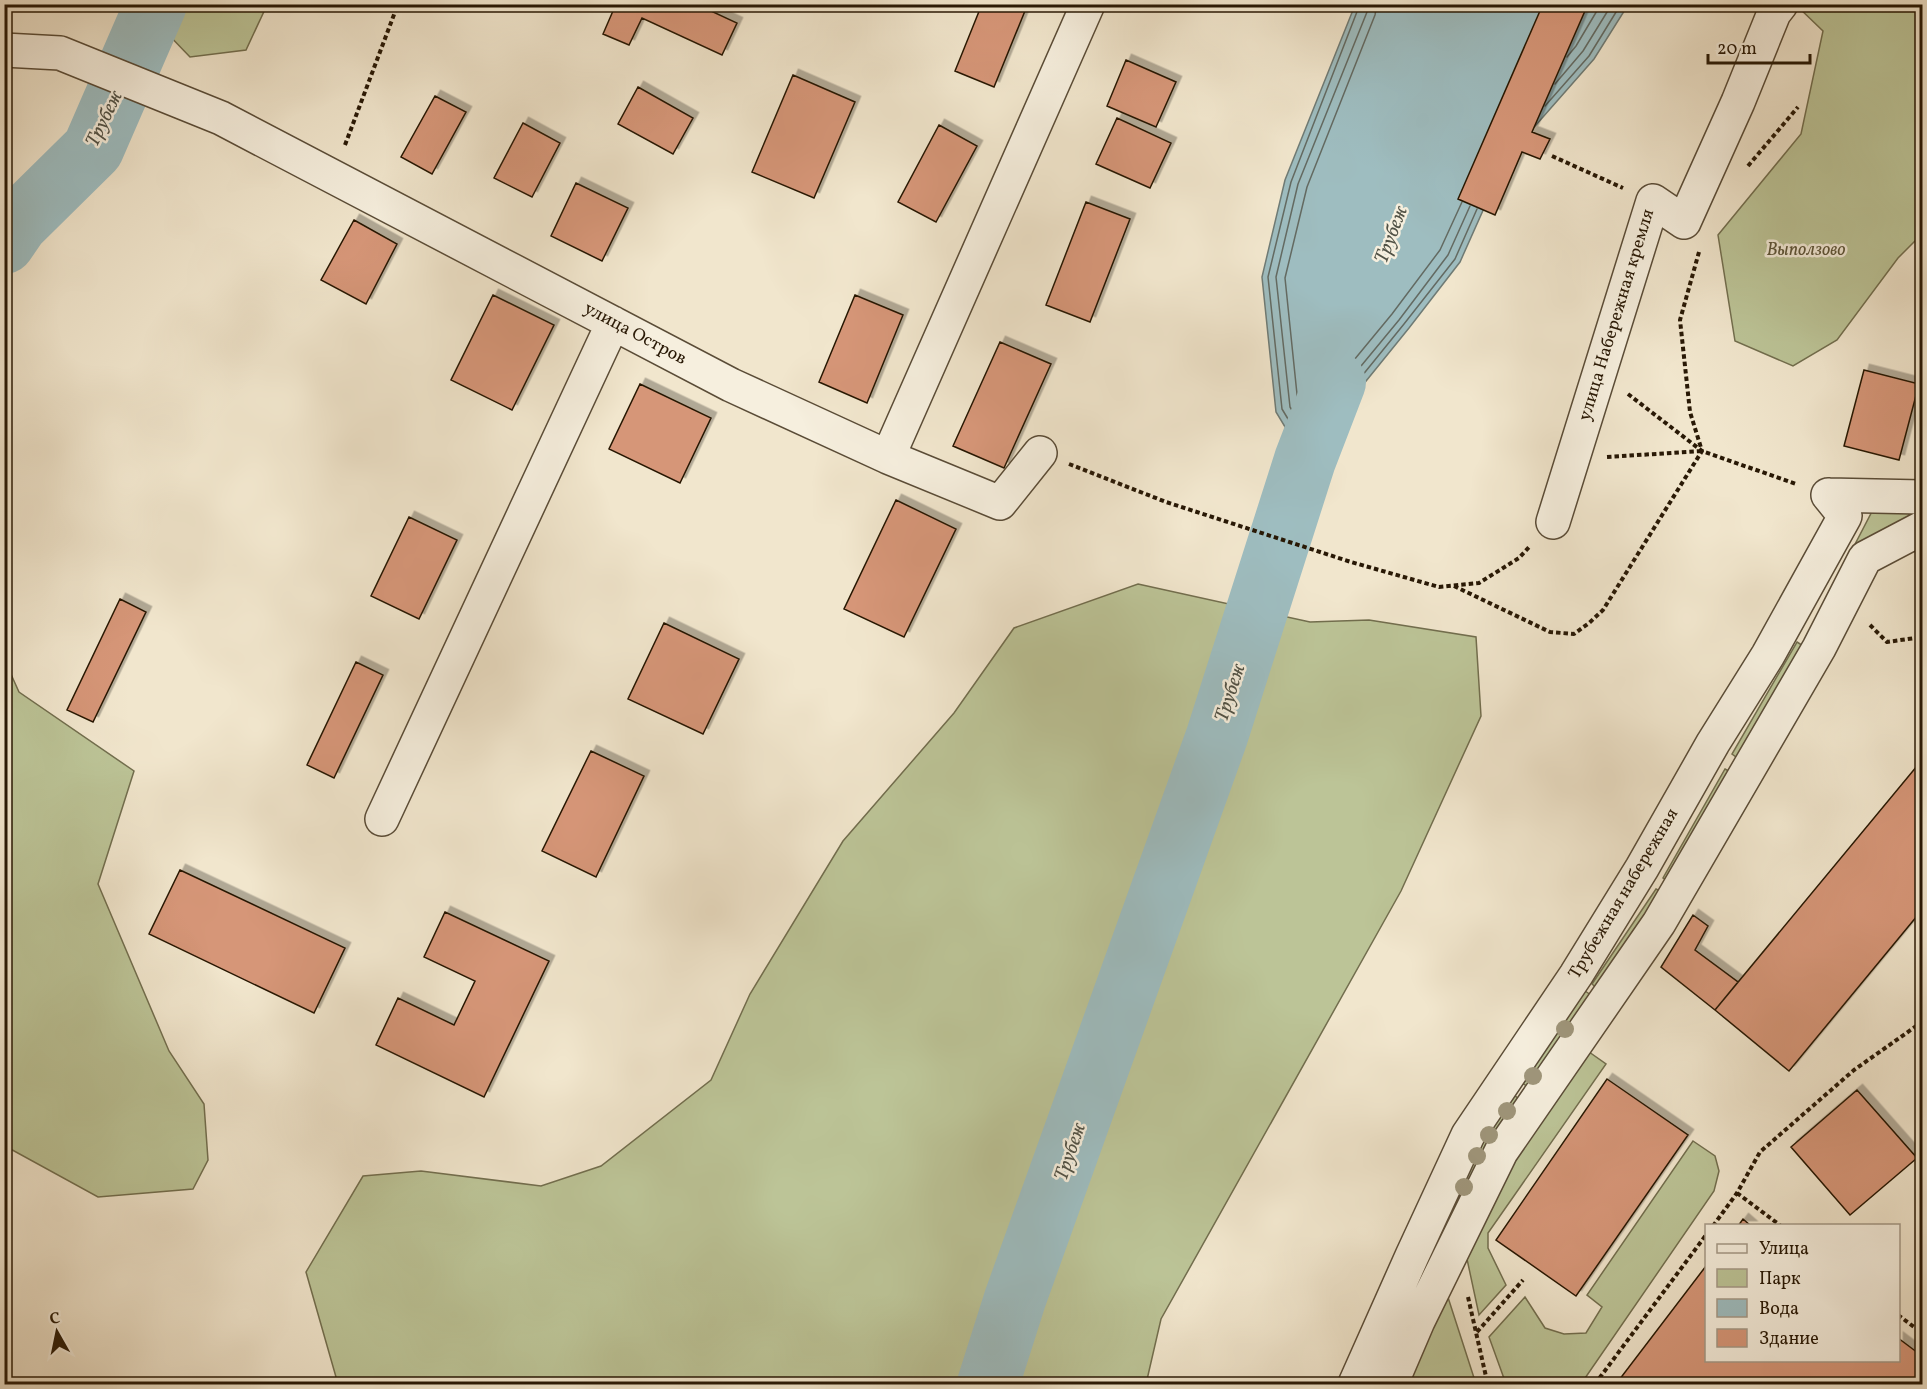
<svg xmlns="http://www.w3.org/2000/svg" width="1927" height="1389" font-family="Vollkorn,serif">
<style>
.green{fill:#bcc497;stroke:#726e4e;stroke-width:1.5}
.water{fill:#9ebdc0;stroke:#6f7b75;stroke-width:1.5}
.lines{fill:none;stroke-linecap:round;stroke-linejoin:round}
.shore{stroke:#636a62;stroke-width:1.5}
.river{stroke:#9ebdc0;stroke-width:62}
.building{fill:#d69678;stroke:#281805;stroke-width:1.5;filter:url(#shadow)}
.minor-casing{stroke:#5a4c37;stroke-width:36}
.path{stroke:#281805;stroke-width:4;stroke-dasharray:4.5 3;stroke-linecap:butt}
.minor{stroke:#f6efde;stroke-width:33}
.tree{fill:#9f967b}
.labels{text-anchor:middle;dominant-baseline:central;stroke-width:5;stroke-linejoin:round;paint-order:stroke}
.park-label{font-size:18px;font-style:italic;fill:#5c5438;stroke:#f6efde}
.street-label{font-size:18px;fill:#281805;stroke:#f6efde}
.water-label{font-size:20px;font-style:italic;fill:#515246;stroke:#f6efde}
</style>
<defs>
<filter id="shadow"><feDropShadow dx="5.5" dy="-5.5" stdDeviation="0" flood-color="#0004"/></filter>
</defs>
<rect width="100%" height="100%" fill="#f1e6cd"/>
<filter id="stains"><feTurbulence type="fractalNoise" baseFrequency=".00333" numOctaves="4"/><feColorMatrix values="0 0 0 0 .2 0 0 0 0 .09 0 0 0 0 .02 0 0 0 .5 -.17"/></filter>
<radialGradient id="worn" r=".72"><stop offset=".6" stop-color="#630" stop-opacity="0"/><stop offset="1" stop-color="#630" stop-opacity=".3"/></radialGradient>
<!-- green -->
<path class="green" d="M140,5H267L246,50L190,57Z
M1796,5H1922V234L1898,258L1837,340L1793,366L1735,341L1718,235L1801,134L1823,31Z
M1879,498L1922,514L1852,550Z
M1138,584L1310,622L1369,620L1476,637L1481,716L1401,891L1161,1319L1146,1384H338L306,1272L363,1176L421,1171L541,1186L601,1166L711,1080L750,994L843,841L954,713L1014,628Z
M1797,642L1811,651L1746,764L1732,754Z
M5,661L19,692L134,771L98,884L169,1051L204,1104L208,1160L193,1189L98,1197L5,1146Z
M1725,769L1738,776L1675,885L1663,878Z
M1656,889L1668,895L1603,994L1592,984Z
M1585,991L1597,999L1532,1090L1521,1082Z
M1582,1047L1606,1064L1488,1233V1248L1506,1285L1479,1315L1467,1259L1473,1233Z
M1512,1093L1523,1103L1467,1202L1451,1193Z
M1693,1141L1715,1156L1719,1171L1714,1191L1581,1384H1506L1489,1337L1525,1297L1545,1328L1564,1334L1586,1333L1602,1307L1587,1295Z
M1444,1285L1476,1384H1400Z"/>
<!-- water -->
<path class="water" d="M1355,5H1628L1594,59L1506,159L1460,262L1409,328L1358,391L1323,457L1305,460L1276,412L1262,277L1285,180Z"/>
<g class="lines">
<!-- shore -->
<path class="shore" d="M1360,4L1291,182L1268,277L1282,409L1308,452L1320,451L1353,387L1404,324L1455,259L1477,209
M1368,4L1367,12L1298,184L1276,277L1290,407L1312,443H1316L1347,383L1399,320L1448,255L1470,206
M1377,4L1375,15L1307,187L1285,278L1298,404L1311,425L1315,424L1340,377L1392,314L1440,250L1462,202
M1567,57L1576,46L1601,4
M1555,84L1583,51L1612,4
M1545,106L1589,56L1621,4"/>
<!-- river -->
<path class="river" d="M4,243L17,224L93,149L156,4
M988,1384L1015,1299L1217,736L1305,460L1335,382"/>
</g>
<!-- building -->
<path class="building" d="M616,4H696L737,23L722,55L642,18L629,45L603,34Z
M982,4L1027,6L994,87L955,71Z
M1543,4H1588L1532,132L1550,139L1540,159L1522,152L1495,215L1458,199Z
M1126,60L1176,82L1156,127L1107,106Z
M793,75L855,102L814,198L752,172Z
M638,87L693,118L673,154L618,124Z
M435,96L466,112L432,174L401,157Z
M1117,118L1171,143L1150,188L1096,164Z
M523,123L560,143L532,197L494,178Z
M939,125L977,146L936,222L898,202Z
M576,183L628,208L602,261L551,236Z
M1086,202L1130,219L1090,322L1046,305Z
M354,220L397,244L366,304L321,280Z
M493,295L554,325L512,410L451,380Z
M855,295L903,315L867,403L819,382Z
M1000,342L1051,364L1004,468L953,446Z
M1864,370L1919,384L1899,460L1844,446Z
M640,384L711,418L680,483L609,449Z
M896,500L956,529L904,637L844,609Z
M409,517L457,540L419,619L371,596Z
M120,599L146,612L93,722L67,710Z
M664,623L739,659L703,734L628,699Z
M356,662L383,675L334,778L307,765Z
M591,751L644,776L596,877L542,851Z
M1922,760V910L1789,1071L1715,1010Z
M180,870L345,948L314,1013L149,934Z
M445,912L549,961L484,1097L376,1045L398,998L454,1025L475,981L424,957Z
M1693,915L1708,926L1695,950L1738,982L1715,1010L1661,967Z
M1607,1079L1688,1135L1576,1296L1496,1240Z
M1857,1090L1917,1158L1850,1215L1791,1147Z
M1743,1219L1751,1226H1738Z
M1706,1266V1360H1898V1338L1922,1356V1370L1912,1384H1616Z"/>
<g class="lines">
<!-- minor casing -->
<g class="minor-casing">
<path id="minor" d="M4,50L60,53L221,118L731,385L888,457L1000,503L1040,453
M888,457L1088,4
M1828,495L1922,497
M1553,522L1653,201L1684,222L1738,102L1774,13L1781,4
M382,819L613,323
M1355,1384L1412,1256L1468,1135L1576,975L1642,868L1713,743L1768,655L1845,516L1828,495
M1391,1384L1418,1321L1501,1152L1659,923L1819,648L1865,558L1922,528"/>
</g>
<!-- path -->
<path class="path" d="M345,145L398,4
M1552,156L1623,188
M1748,166L1798,107
M1628,394L1702,451L1796,484
M1607,457L1702,451
M1069,464L1166,502L1351,562L1439,587L1479,583L1519,558L1530,546
M1454,586L1550,632L1574,634L1589,623L1603,610L1702,451L1690,412L1680,320L1699,252
M1870,625L1887,642L1922,637
M1737,1193L1781,1226
M1713,1226L1737,1193L1760,1152L1854,1070L1922,1022
M1468,1297L1487,1381L1490,1384
M1898,1315L1922,1333
M1477,1332L1523,1280
M1595,1384L1706,1235"/>
<!-- minor -->
<use href="#minor" class="minor"/>
</g>
<!-- trees -->
<g class="tree">
<circle cx="1565" cy="1029" r="9"/>
<circle cx="1533" cy="1076" r="9"/>
<circle cx="1507" cy="1111" r="9"/>
<circle cx="1489" cy="1135" r="9"/>
<circle cx="1477" cy="1156" r="9"/>
<circle cx="1464" cy="1187" r="9"/>
</g>
<g class="labels">
<!-- park labels -->
<g class="park-label">
<text x="1806" y="250">Выползово</text>
</g>
<!-- street labels -->
<g class="street-label">
<text transform="translate(1617 315) rotate(-73)">улица Набережная кремля</text>
<text transform="translate(635 334) rotate(28)">улица Остров</text>
<text transform="translate(1624 894) rotate(-59)">Трубежная набережная</text>
</g>
<!-- water labels -->
<g class="water-label">
<text transform="translate(105 119) rotate(-64)">Трубеж</text>
<text transform="translate(1392 235) rotate(-69)">Трубеж</text>
<text transform="translate(1231 693) rotate(-72)">Трубеж</text>
<text transform="translate(1071 1152) rotate(-71)">Трубеж</text>
</g>
</g>
<!-- margin -->
<rect width="1927" height="1389" fill="none" stroke="#f1e6cd" stroke-width="24"/>
<rect x="6" y="6" width="1915" height="1377" fill="none" stroke="#281805" stroke-width="3"/>
<rect x="12" y="12" width="1903" height="1365" fill="none" stroke="#281805" stroke-width="1.5"/>
<!-- legend -->
<rect x="1705" y="1224" width="195" height="138" fill="#f6efde" stroke="#a49987" stroke-width="1.5"/>
<rect x="1717" y="1244" width="30" height="9" fill="#f6efde" stroke="#a49987" stroke-width="1.5"/>
<text x="1759" y="1254" font-size="18" fill="#281805">Улица</text>
<rect x="1717" y="1269" width="30" height="18" fill="#bcc497" stroke="#a49987" stroke-width="1.5"/>
<text x="1759" y="1284" font-size="18" fill="#281805">Парк</text>
<rect x="1717" y="1299" width="30" height="18" fill="#9ebdc0" stroke="#a49987" stroke-width="1.5"/>
<text x="1759" y="1314" font-size="18" fill="#281805">Вода</text>
<rect x="1717" y="1329" width="30" height="18" fill="#d69678" stroke="#a49987" stroke-width="1.5"/>
<text x="1759" y="1344" font-size="18" fill="#281805">Здание</text>
<!-- north arrow -->
<g transform="translate(57 1332) rotate(351)" stroke="#f6efde" stroke-width="4.5" paint-order="stroke">
<path d="M0-4.5L10 22L0 15L-10 22Z" fill="#281805"/>
<text y="-9" font-size="16" font-weight="bold" text-anchor="middle" fill="#281805">С</text>
</g>
<!-- scale -->
<path d="M1708 54v9h102v-9" fill="none" stroke="#281805" stroke-width="3"/>
<text x="1717" y="54" font-size="18" fill="#281805" stroke="#f6efde" stroke-width="4.5" paint-order="stroke">20 m</text>
<rect width="100%" height="100%" filter="url(#stains)"/>
<rect width="100%" height="100%" fill="url(#worn)"/>
</svg>
